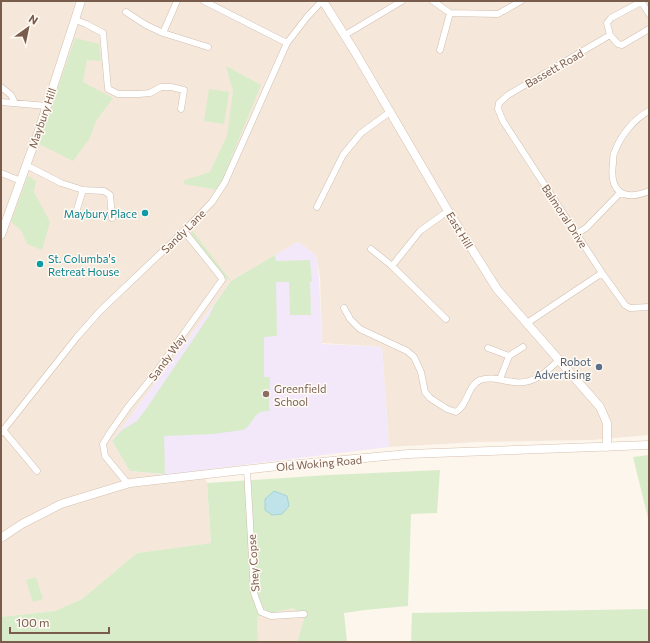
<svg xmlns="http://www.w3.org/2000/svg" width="650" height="643" font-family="Commissioner,sans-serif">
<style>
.residential{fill:#f5e8da}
.education{fill:#f3e8fa}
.green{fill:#d8ecc9}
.water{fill:#bfe3e8;stroke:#a5d3da}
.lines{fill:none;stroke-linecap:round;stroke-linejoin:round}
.street-casing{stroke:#d1beb0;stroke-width:7}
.secondary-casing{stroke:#d6c0b0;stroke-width:9}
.street{stroke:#fff;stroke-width:6}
.secondary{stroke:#fff;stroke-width:8}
.culture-dot{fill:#0f9aa8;stroke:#fffaf3;stroke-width:1.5}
.service-dot{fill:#5c6f8a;stroke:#fffaf3;stroke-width:1.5}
.education-dot{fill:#8d6e63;stroke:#fffaf3;stroke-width:1.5}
.labels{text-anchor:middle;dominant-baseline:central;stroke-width:3;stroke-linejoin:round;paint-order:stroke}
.street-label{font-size:11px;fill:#7a5c4d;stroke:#fffaf3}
.culture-label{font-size:11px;fill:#0d838f;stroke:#fffaf3;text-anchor:end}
.service-label{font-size:11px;fill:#4e5e75;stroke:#fffaf3;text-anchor:end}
.education-label{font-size:11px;fill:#785e54;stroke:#fffaf3;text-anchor:start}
</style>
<rect width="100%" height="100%" fill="#fdf6ec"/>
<!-- residential -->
<path class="residential" d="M1,1H649V435L592,440L477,442L389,447L382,347L322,343L320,278L316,255L298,242L231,281L112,441L130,471L170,475L202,470L207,483L211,543L137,553L82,599L55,611L1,617Z
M293,608L304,619L297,642H258L257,617Z"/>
<!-- education -->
<path class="education" d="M298,242L316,255L319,278L322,344L382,347L389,447L202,470L170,475L130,471L112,441L231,281Z"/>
<!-- green -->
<path class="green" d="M75,38L99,44L101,61L87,60L83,82L113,98L96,121L90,138L73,161L39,144Z
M226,66L261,85L218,190L183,184L185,180L210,172L227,136L233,92Z
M209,89L229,92L224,124L204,121Z
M28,176L36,181L34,192L50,222L42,250L27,244L21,230L11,222Z
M191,229L231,281L275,255L276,261L310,260L312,281L310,282L311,315H290L289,282H276L277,336L264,337V377H270L269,407L270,411C252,410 255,423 243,430L213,434L164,436L165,474L130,471L112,441L122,430L137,421L146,409L209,316L214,305L231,281L224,277L191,235Z
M649,455V522L633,457Z
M440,470L437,513L411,514L408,606L365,610L344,613L347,642H297L304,619L293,608L257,617L258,642H1V617L55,611L82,599L137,553L211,543L207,483L329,475Z
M36,577L43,599L33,602L26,580Z
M649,609V642H411L412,613Z"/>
<!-- water -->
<path class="water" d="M274,491L287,496L289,506L282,514L272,515L265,510V499Z"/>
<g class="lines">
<!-- street casing -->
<g class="street-casing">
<path id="street" d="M177,1L163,33L208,47
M204,1L287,43
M433,1L450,13L498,14L521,1
M126,12L146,25L163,33
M649,14L643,4L639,3L611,18L607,23L610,35L618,44L622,45L649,29
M76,20L86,24L103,33L108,89L118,94H139L150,93L161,87H171L184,90L181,109
M345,35L402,1
M610,35L508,95L499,103L498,109L503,121L602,273L625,305L630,308L649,307
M440,50L450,13
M1,87L11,95L15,103
M1,102L47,106
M649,111C634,119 621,135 615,151C613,154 613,159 613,163C609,191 623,202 649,191
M26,165L61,183L83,190L104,191L110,195L112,218
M1,173L21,181
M317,207L343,155L361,133L390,112
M77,209L83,190
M576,234L586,228L620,193
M371,249L392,266L420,231L448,211
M392,266L446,319
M344,308L350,319L360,329L407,351L414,357L421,372L425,392L430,398L447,409L456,412C468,405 467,386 480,380C493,376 502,381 514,382C534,385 546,372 560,359
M527,323L602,273
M488,348L509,356
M500,379L509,356L523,347
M3,430L37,471
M1,433L77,337L100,311L184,231L212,202L225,182L287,43L307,17L322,1
M247,470L254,593L261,612L271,616L304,614
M128,484L105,456L103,444L109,434L128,407L154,375L222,280L221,277L184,231"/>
</g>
<!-- secondary casing -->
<g class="secondary-casing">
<path id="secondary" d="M323,1L355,52L448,211L497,289L600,407L607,423V447
M1,235L39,130L81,1
M1,538L22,524L61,504L130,483L278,466L408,454L649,445"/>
</g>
<!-- street -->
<use href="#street" class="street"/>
<!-- secondary -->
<use href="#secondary" class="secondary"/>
</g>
<!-- markers -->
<g class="culture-dot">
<circle cx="145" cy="213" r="4"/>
<circle cx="40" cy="264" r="4"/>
</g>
<circle class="service-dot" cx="599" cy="367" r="4"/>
<circle class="education-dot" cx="266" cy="394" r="4"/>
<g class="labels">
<!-- street labels -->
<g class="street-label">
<text transform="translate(554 68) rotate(-30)">Bassett Road</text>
<text transform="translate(42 118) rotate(-71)">Maybury Hill</text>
<text transform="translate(565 216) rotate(57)">Balmoral Drive</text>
<text transform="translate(460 230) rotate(59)">East Hill</text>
<text transform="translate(183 231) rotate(-45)">Sandy Lane</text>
<text transform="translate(167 357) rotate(-54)">Sandy Way</text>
<text transform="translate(319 463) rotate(-5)">Old Woking Road</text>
<text transform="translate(253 563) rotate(-94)">Shey Copse</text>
</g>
<!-- culture labels -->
<g class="culture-label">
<text x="137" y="213">Maybury Place</text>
<text x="48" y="258" text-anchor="start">St. Columba's<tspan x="48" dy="13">Retreat House</tspan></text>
</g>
<!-- service labels -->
<g class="service-label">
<text x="591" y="361">Robot<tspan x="591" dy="13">Advertising</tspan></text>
</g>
<!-- education labels -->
<g class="education-label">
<text x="274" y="388">Greenfield<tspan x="274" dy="13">School</tspan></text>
</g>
</g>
<!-- border -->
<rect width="650" height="643" fill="none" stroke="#7a5c4d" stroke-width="4"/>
<!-- north arrow -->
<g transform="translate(28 28) rotate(33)" stroke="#fffaf3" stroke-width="3" paint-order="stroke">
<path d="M0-3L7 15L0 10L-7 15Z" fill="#7a5c4d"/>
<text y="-6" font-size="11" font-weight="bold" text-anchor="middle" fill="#7a5c4d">N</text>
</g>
<!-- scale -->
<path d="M10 627v6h99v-6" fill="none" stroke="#7a5c4d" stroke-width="2"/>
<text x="16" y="627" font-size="12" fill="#7a5c4d" stroke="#fffaf3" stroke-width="3" paint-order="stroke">100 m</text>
</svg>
